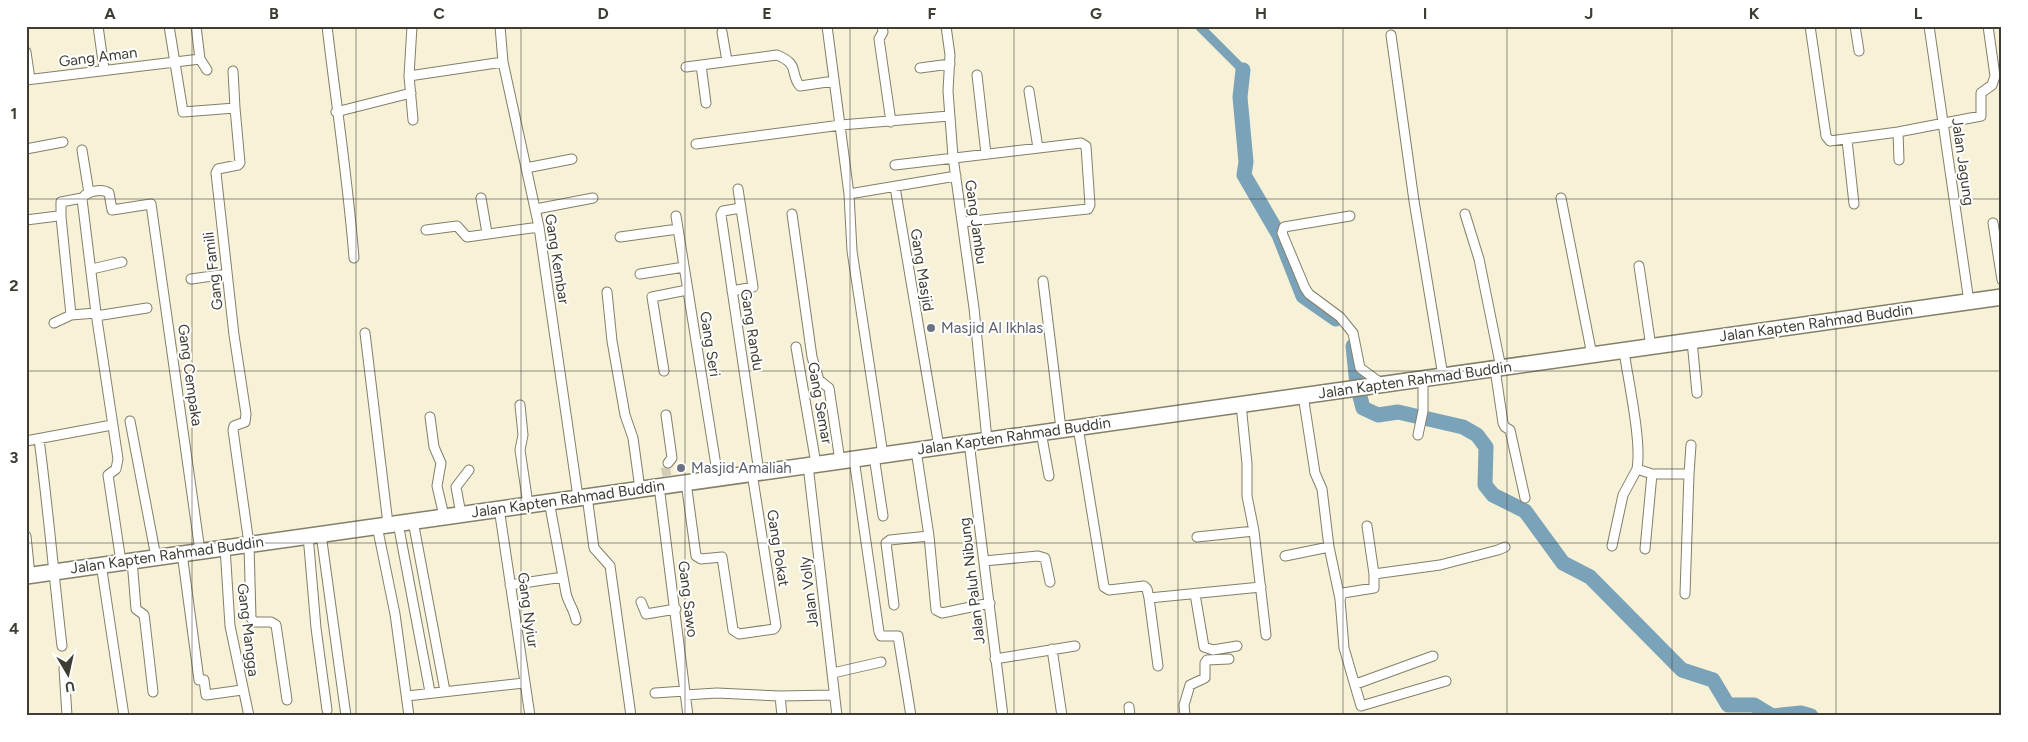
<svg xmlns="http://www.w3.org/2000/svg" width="2028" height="742" font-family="Figtree,sans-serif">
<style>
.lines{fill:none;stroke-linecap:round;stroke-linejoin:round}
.canal{stroke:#7aa3ba;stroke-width:9}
.river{stroke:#7aa3ba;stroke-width:15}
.minor-tunnel{stroke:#d1cdb6;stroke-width:9;stroke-dasharray:9 4.5;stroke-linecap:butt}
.minor-casing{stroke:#837f68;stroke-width:11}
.primary-casing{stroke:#837f68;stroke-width:18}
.minor{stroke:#fff;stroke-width:9}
.primary{stroke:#fff;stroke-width:15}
.grid{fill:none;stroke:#3f3d33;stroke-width:1;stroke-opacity:0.55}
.worship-dot{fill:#6b7280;stroke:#fff;stroke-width:2}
.labels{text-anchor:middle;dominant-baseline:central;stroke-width:4;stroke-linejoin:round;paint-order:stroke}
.street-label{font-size:15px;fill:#3f3d33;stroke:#fff}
.worship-label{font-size:15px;fill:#5b616d;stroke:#fff;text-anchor:start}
.neatline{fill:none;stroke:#3f3d33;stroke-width:2}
.grid-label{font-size:16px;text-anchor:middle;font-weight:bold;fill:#3f3d33}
</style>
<rect width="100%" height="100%" fill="#f6f1d7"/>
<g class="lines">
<!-- canal -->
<path class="canal" d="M1199,26L1243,70"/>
<!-- river -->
<path class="river" d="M1243,70L1240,97L1246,162L1244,175L1279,235L1303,296L1336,319
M1353,346L1357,385L1363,408L1378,415L1398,412L1463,427L1477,435L1486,447L1485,485L1493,495L1525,511L1563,563L1590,577L1682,670L1713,680L1728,705H1754L1772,716L1801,713L1811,716"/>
<!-- minor-tunnel -->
<path class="minor-tunnel" d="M667,476L665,466L668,463"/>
<!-- minor casing -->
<g class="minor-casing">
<path id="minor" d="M98,26L104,69
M169,26L183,112L235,108L240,163L238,165L218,169L216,173L234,335L246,414L245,422L234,426L233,430L249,544L251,618L254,622H271L276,625L287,700
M327,26C336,103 348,180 354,258
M412,26L409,76L503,62
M500,26L503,62L539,227L578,497
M827,26L849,194L852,251L883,455
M882,26L883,32L879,39L891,122
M946,26L950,55L948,91L953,157L974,308L987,440
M1810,26L1826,136L1830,141L1898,132L1981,116V93L1992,85L1995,76L1988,26
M1855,26L1859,51
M1929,26L1969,302
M722,32L727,61
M1391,35L1414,201L1443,376
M26,52L30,79
M200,59L207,70
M701,65L706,103
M686,67L777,55C801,65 789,73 800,86L834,81
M920,68L950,64
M233,71L235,108
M977,75L986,154
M409,76L413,120
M26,80L200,59L196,26
M1029,91L1038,148
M336,112L411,93
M1898,132L1899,160
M1847,140L1854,204
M696,144L841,125L949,116
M26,149L63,142
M82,150L89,193
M895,165L1081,143L1086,146L1090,205L1088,209L963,222
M526,168L572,159
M895,187L939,447
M849,194L956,176
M481,198L487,233
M1561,198L1592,355
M741,208L723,211L721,215L759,472
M536,209L593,198
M792,214L812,357L819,380L829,388L840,461
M1465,214L1479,259L1501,368
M676,216L718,478
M1350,216L1284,227L1282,233L1305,288L1309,294L1340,317L1353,333L1360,368L1382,384
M61,217V202L82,198
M26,220L58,216L61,217L71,315
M1993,223L2002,280
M426,230L457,226L467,237L539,227
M620,237L678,229
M1639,266L1651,347
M92,269L122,262
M640,274L684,267
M191,279L227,274
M1043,281L1061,429
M732,291L753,287L738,189
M607,292L612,341L625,415L633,438L640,489
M96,316L147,308
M54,323L71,315L96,313
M365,333L388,524
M1692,341L1697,393
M796,347L816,464
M1624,351C1628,380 1642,442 1637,469L1652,474H1689L1685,594
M1495,369L1503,423L1505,427L1510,430L1525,498
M664,371L652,297L687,290
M1303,395L1315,473L1322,489L1329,547L1340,599L1344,648L1361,706L1446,681
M1241,404L1247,464V496L1254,531L1266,635
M520,405L523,435L520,450L528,504
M666,415L672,458L668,463
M430,417L434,447L441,463L437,486L444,516
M130,421L156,557
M1078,427L1104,587L1109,590L1144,586L1147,589L1149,598
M1041,432L1049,476
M1418,435L1423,411V379
M39,439C48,508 54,577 62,646
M26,441L112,425
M969,442L1003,716
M916,450L929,536L936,610L942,613L990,603
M874,456L883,516
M854,459L879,632L881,636H898L911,716
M808,465L837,716
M1689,474L1691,445
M686,482L696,556L701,559L722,557L733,630L739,634L774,629L776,626L752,473
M659,486L688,716
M587,496L594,548L610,566L631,716
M549,501L566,593C568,603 574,609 576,620
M499,508L530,716
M461,514L456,487L469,470
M413,521L445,691
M398,523L430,692
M377,526L395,614L409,716
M1367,526L1374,574
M321,534L346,716
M308,535L316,628L327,710
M26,536L30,575
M1197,537L1254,531
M1612,546L1623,495L1637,469
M225,547L230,626L249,716
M1645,549L1652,474
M182,553L199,680H204L206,695L242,690
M1285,556L1329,547
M132,560L136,609L144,615L145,622L153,692
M984,561L1038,556L1045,558L1050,582
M121,562L108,475L116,469L118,459L96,313L82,199C86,191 102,188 109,193L112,210L151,204L200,551
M101,564L124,716
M510,585L563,577
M1195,594L1204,647L1213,650L1237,646
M1340,599L1343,593L1374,588V574L1440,565L1498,550L1505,547
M641,602L646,614L676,609
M894,605L886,543L890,540L929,536
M1052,649L1062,716
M995,659L1075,646
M1158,666L1149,598L1261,587
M64,668L67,716
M833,673L881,662
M1356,684L1433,656
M655,693L685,691
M685,695L717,693L780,696L834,695
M407,696L524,683
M780,696L782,716
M1129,707L1130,716
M1185,716L1184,705L1190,685L1205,678V663L1207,660L1229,659"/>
</g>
<!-- primary casing -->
<g class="primary-casing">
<path id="primary" d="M26,576L2002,297"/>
</g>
<!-- minor -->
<use href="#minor" class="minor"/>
<!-- primary -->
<use href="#primary" class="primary"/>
</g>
<!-- grid -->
<path class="grid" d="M192,26V716M356,26V716M521,26V716M685,26V716M850,26V716M1014,26V716M1178,26V716M1343,26V716M1507,26V716M1672,26V716M1836,26V716M26,199H2002M26,371H2002M26,543H2002"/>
<!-- markers -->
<g class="worship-dot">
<circle cx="931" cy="328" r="5"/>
<circle cx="681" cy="468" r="5"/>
</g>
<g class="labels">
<!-- street labels -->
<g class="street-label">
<text transform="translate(98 57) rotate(-7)">Gang Aman</text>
<text transform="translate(1963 162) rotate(82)">Jalan Jagung</text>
<text transform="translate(976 222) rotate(82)">Gang Jambu</text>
<text transform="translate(557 259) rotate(81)">Gang Kembar</text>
<text transform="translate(922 270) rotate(81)">Gang Masjid</text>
<text transform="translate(213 271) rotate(-97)">Gang Famili</text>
<text transform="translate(1816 323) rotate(-8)">Jalan Kapten Rahmad Buddin</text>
<text transform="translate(752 330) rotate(81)">Gang Randu</text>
<text transform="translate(710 344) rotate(81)">Gang Seri</text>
<text transform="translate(190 375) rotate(82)">Gang Cempaka</text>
<text transform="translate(1415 380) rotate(-8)">Jalan Kapten Rahmad Buddin</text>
<text transform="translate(820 403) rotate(80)">Gang Semar</text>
<text transform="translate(1014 436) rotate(-8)">Jalan Kapten Rahmad Buddin</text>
<text transform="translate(568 499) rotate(-8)">Jalan Kapten Rahmad Buddin</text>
<text transform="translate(778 548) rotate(81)">Gang Pokat</text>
<text transform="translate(167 555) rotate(-8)">Jalan Kapten Rahmad Buddin</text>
<text transform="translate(972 581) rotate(-97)">Jalan Paluh Nibung</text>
<text transform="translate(809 592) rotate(-97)">Jalan Volly</text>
<text transform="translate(688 599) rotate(83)">Gang Sawo</text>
<text transform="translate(528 610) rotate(82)">Gang Nyiur</text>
<text transform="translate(248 630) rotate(83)">Gang Mangga</text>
</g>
<!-- worship labels -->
<g class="worship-label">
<text x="941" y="328">Masjid Al Ikhlas</text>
<text x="691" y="468">Masjid Amaliah</text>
</g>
</g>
<!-- border -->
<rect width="2028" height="742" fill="none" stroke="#ffffff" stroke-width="55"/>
<!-- north arrow -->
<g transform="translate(68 674) rotate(171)" stroke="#ffffff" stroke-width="4" paint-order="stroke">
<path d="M0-4L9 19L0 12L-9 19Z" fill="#3f3d33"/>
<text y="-8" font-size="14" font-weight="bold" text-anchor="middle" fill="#3f3d33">U</text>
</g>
<rect x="28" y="28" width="1972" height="686" class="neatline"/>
<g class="grid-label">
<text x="110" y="19">A</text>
<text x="274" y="19">B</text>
<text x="439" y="19">C</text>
<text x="603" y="19">D</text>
<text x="767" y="19">E</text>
<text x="932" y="19">F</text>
<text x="1096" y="19">G</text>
<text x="1261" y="19">H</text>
<text x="1425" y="19">I</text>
<text x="1589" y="19">J</text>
<text x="1754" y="19">K</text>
<text x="1918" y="19">L</text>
<text x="14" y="119">1</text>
<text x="14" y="291">2</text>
<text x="14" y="463">3</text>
<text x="14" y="634">4</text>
</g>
</svg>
